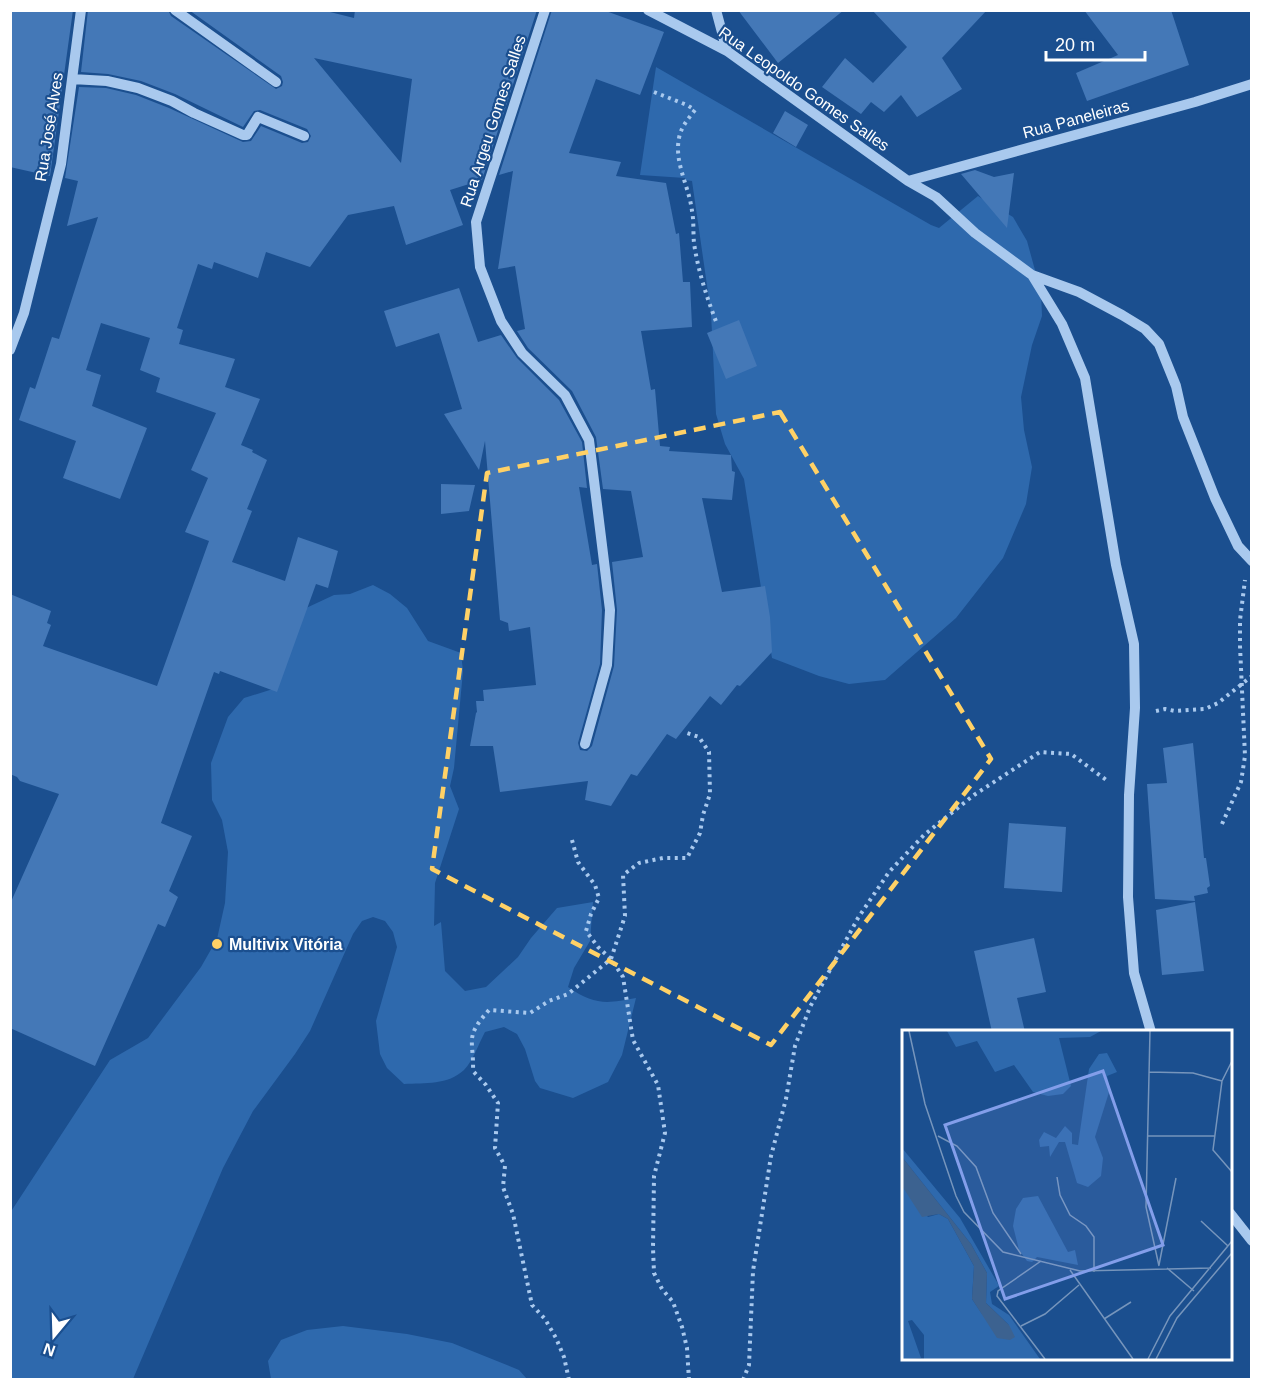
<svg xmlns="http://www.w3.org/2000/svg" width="1262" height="1390" font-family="Helvetica,sans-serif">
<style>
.green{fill:#2e69ad}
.building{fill:#4478b7;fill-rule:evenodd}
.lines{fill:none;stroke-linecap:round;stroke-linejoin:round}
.path{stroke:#a9c9ee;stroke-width:4;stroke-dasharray:3 4.5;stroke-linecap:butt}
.minor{stroke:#a9c9ee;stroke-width:10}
.marked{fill:none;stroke:#ffd166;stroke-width:4.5;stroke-dasharray:12 8;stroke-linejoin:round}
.poi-dot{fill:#ffd166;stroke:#1b4f8f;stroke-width:2}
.labels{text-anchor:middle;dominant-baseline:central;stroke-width:4.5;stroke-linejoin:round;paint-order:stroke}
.street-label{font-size:16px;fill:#fff;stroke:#1b4f8f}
.poi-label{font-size:16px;font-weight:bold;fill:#fff;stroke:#1b4f8f;text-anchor:start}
.inset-road{fill:none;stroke:#7695bc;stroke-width:1.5}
.view{fill:#839eea;fill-opacity:0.15;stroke:#839eea;stroke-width:3}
.inset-edge{fill:none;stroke:#fff;stroke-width:3}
</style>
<rect width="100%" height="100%" fill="#1b4f8f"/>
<!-- green -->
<path class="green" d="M656,67L931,225L939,228L978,196L1013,217L1027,241L1041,292L1042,316L1032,345L1021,397L1024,430L1032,467L1026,504L1003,558L956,618L885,680L849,684L819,676L772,658L744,479L725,444L716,414L711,313L692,181L685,180V178L640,175Z
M373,585L390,594L407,608L428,641L461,653L463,671L454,768L450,786L459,809L435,883L434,926L441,922L445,971L465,991L486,987L518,957L531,938L557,908L593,902L590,941L574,968L568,987C594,1005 606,1004 636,998L622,1055L608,1082L573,1098L540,1088L535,1081L525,1049L517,1034L504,1027L485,1032C479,1043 473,1061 464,1070C448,1085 425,1083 404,1084L387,1068L380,1054L376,1021L397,947L393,932L385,921L373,917L362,921L353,934L310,1031L295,1054L253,1111L223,1168L133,1379H11L10,1213L110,1060L148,1038L201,967L217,939L225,903L228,852L222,820L212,800L211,763L228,717L244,698L273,689L289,616L334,595L350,594Z
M343,1326L407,1334L452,1343L519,1370L527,1379H271L268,1361L281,1340L307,1330Z"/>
<!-- building -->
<path class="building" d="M10,10H73L50,176L10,167Z
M88,10H168L171,16L276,89L282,86L283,82L281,76L189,10H322L354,18L355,10H537L482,180L450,190L463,225L406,245L394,206L348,215L310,267L266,252L258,278L214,262L212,269L198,264L177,328L183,330L179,344L235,359L225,387L260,399L241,445L253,450L252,452L267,460L247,509L252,511L232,562L285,581L298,537L338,551L328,588L316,584L277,692L220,671L219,674L214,672L161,823L192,836L169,891L178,897L165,927L158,924L95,1066L10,1028V904L59,794L20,781L17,777L10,774V594L51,611L47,623L51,625L43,646L157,686L209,541L185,532L208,478L191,470L216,413L156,392L160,378L140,370L150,338L101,323L86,370L101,375L92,406L147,428L120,499L63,478L76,441L19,420L30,387L35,389L52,337L59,339L98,217L67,226L78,181L65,178L79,87L106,88L136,95L169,108L243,142L251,141L261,126L302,143L308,142L311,136L307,129L260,110L254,111L243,127L175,94L141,81L108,74L81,72ZM314,58L412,79L401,163Z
M552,10H603L664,32L640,95L596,79L569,153L621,162L616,176L666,183L676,234L679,233L683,282H690L692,327L641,331L651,390L655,389L660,446L670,447L669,451L731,455L732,471L735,472L732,500L702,498L722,592L765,586L770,617L772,652L740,686L737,685L721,705L710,696L676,739L667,734L637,776L631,774L611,806L585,800L588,781L500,792L493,746H470L476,713L477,712L476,701H484L483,690L536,685L530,627L509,631L508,623L500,620L485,441L479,470L444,414L462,409L439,333L396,347L384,311L459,288L478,342L501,335L517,358L559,400L582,442L587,488L579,487L592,565L597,564L602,610L600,664L578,743L580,750L587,751L592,746L614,666L617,610L612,562L643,557L631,491L603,489L596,437L572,391L528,348L517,331L525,329L515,266L498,269L513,171L499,175Z
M738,10H844L778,63Z
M872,10H987L942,58L962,89L917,117L901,95L884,112L871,102L861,114L822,87L845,58L873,83L907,47Z
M1084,10H1171L1189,65L1087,101L1076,73L1118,55Z
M785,111L808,125L796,147L773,133Z
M975,170L994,177L1014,173L1007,228L961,174Z
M739,320L757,366L726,379L707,333Z
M441,484L475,485L469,511L441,514Z
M1193,743L1204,858H1206L1210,886L1207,888L1208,893L1194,896L1195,901L1155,899L1147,784L1167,783L1163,748Z
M1009,823L1066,827L1062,892L1004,888Z
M1195,902L1204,971L1162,975L1156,910Z
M1034,938L1046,992L1017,998L1025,1032H992L974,951Z"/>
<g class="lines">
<!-- path -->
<path class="path" d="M654,92L687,105L695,110C688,119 681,127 679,138C674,163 689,186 692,211C694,221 693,233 694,243C698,271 707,298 717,324
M1156,711L1165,709L1175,711L1205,709L1218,703L1252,676
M1222,824L1241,782L1245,756L1240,646V620L1245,580
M572,840L578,862L595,885L599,898L591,914L586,931L598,947L611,959L623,977L633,1040L658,1085L665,1133L654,1176L653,1248L654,1273L662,1289L673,1302L682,1327L687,1348L689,1380
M569,1380L564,1357L556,1338L545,1319L532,1305L513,1214L503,1187L505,1166L495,1148L498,1103L486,1085L473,1071C474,1039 464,1038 489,1010L530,1013L549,1001L568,994L611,959L625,916L623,875L639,863L663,858H687L700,833L703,815L710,794L709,752L699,737L687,733
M743,1380L749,1365L753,1271L771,1156L786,1099L795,1046L810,1007L858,918L889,872L924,835L974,795L1040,752L1071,754L1109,782"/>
<!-- minor -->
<path class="minor" d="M175,10L276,82
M545,10L476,222L480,267L501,321L522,353L565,395L589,440L610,610L607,665L585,744
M648,10L727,51L908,181L936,197L975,233L1032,275L1079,292L1122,315L1145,329L1159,344L1176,386L1183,417L1215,498L1238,546L1252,561
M716,10L727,51
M72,79L107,81L138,88L172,101L194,113L243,135H247L258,117L304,136
M908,181L1195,102L1252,84
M1032,275L1062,324L1085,378L1116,565L1134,644L1135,708L1129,795L1128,897L1134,973L1151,1032
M10,350L24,313L61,164L81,10
M1230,1213L1252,1241"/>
</g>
<!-- marked area -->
<path class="marked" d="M780,412L991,759L771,1045L432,869L487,473Z"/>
<!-- markers -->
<circle class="poi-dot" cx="217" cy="944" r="6"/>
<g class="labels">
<!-- street labels -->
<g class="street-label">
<text transform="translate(804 89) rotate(35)">Rua Leopoldo Gomes Salles</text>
<text transform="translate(1076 119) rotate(-15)">Rua Paneleiras</text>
<text transform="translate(493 121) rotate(-72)">Rua Argeu Gomes Salles</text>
<text transform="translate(49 127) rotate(-81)">Rua José Alves</text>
</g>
<!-- poi labels -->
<g class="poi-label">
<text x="229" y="944">Multivix Vitória</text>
</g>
</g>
<!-- overview -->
<g transform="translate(902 1030)">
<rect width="330" height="330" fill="#1b4f8f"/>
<path d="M45,1H199L188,7L157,8L169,56L161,64L146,66L131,62L112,35L93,42L75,11L54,17ZM205,23L215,42L205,46L208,59L193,107L201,128L199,146L186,157L175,153L163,112H157L148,127L147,116L138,117L137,110L142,102L154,108L163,96L170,103V114L176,115L187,39L197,24ZM0,118L58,188L95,252L97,256L88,262L90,274L107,285L138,329H22V305L10,290L6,291L19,328L0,329V156L26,187L37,184L46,189L72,236L70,269L80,284L107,295L84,273L85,243L69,214L0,127ZM136,166L166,222L173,220L176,235L135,227L130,232L125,231L117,220L111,196L114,179L121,168Z" fill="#2e69ad"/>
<path d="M0,127L69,214L85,243L84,273L107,295L113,307L108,310L95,308L70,269L72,236L46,189L37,184L20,187L0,156Z" fill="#3c6290"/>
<path class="inset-road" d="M7,1L23,74L54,166L62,182L101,222L178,241L309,238M248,1L244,177L257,236M330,31L320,51L311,120L330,142M247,42L291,43L320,51M36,106L55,116L74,137L91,183L119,224M246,106H313M155,147L158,165L168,185L184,196L192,207V242M299,191L326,216M139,231L96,261L95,266L143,329M257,235L274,148M265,238L292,261M168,240L231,329M202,289L229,272M119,296L143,284L177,255M246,329L268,286L330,211M254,329L275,288L330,223"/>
<path class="view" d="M201,41L261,215L103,269L43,95Z"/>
<rect width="330" height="330" class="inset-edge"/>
</g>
<!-- border -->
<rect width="1262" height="1390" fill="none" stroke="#ffffff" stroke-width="24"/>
<!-- north arrow -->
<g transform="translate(54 1336) rotate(199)" stroke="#1b4f8f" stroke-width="4.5" paint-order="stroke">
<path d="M0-4.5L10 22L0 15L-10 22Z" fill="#ffffff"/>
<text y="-9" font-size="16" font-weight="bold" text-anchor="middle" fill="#ffffff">N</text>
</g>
<!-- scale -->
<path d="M1046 51v9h99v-9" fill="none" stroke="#ffffff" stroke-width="3"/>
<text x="1055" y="51" font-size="18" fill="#ffffff" stroke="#1b4f8f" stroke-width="4.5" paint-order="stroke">20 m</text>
</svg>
